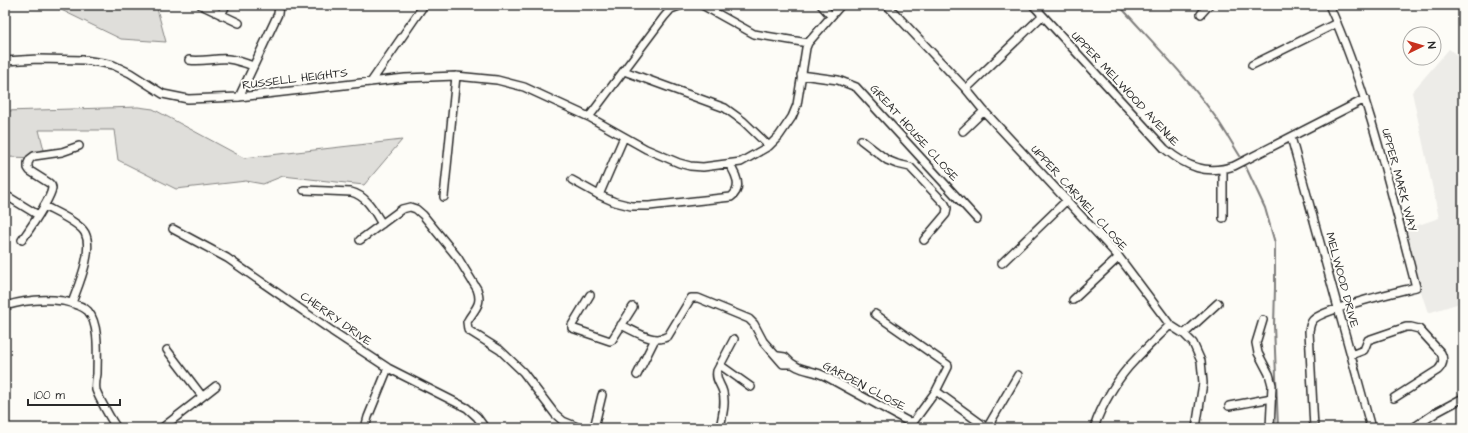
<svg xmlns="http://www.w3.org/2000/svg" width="1468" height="433" font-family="'Architects Daughter',sans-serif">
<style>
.built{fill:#edece8}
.green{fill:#dfdeda;stroke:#858482}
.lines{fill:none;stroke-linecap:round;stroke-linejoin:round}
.stream{stroke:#7e7d7b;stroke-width:2}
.minor-casing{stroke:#2b2b2b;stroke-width:10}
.minor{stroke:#fdfcf7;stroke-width:7}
.labels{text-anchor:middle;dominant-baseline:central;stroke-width:4;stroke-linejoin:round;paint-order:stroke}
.street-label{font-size:12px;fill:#2b2b2b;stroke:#fdfcf7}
</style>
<rect width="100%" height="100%" fill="#fdfcf7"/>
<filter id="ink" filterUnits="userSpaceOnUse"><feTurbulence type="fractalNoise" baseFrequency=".025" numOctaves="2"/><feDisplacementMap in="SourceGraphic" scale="8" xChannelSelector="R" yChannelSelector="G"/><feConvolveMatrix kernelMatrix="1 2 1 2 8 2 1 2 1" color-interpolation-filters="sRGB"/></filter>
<g filter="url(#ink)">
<!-- built -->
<path class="built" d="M1449,49L1463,60V302L1428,313L1401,231L1439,218L1412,92Z"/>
<!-- green -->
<path class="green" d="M51,5H156L166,42L121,39Z
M138,107L153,109L244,158L402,140L364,185L283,176L263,184L246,181L176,189L118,160L114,130H39L46,158L5,157V111Z"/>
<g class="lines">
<!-- stream -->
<path class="stream" d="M1119,5C1152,42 1188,78 1217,119C1225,131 1232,143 1240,156
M1245,165L1265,208L1275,243V288L1274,325L1278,428"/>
<!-- minor casing -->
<g class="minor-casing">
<path id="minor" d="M201,5L239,23
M702,5L754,34L808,43
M821,5L831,16
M887,5L966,89L984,111L1119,257L1170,325L1184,334L1193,343L1201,361L1203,383L1196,428
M1033,5L1165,149C1187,167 1206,175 1234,166L1365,99
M1201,14L1209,5
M221,15L226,5
M189,60C202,62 215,58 228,59C237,60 245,63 253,66
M5,61L38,59L84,60L103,63L113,65L130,73L163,94L188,99L239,97L405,78L456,76L497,80L524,87L589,117L646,149L679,163L690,166L703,167L741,162L769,146L779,136L792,117L797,105L806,48L808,43L841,5
M1252,65L1337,23
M624,71L725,108L743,121L769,146
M801,75L838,80L856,87L977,219
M371,82L424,5
M966,89L1042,16
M239,97L278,14L279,5
M589,117L664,17L671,9L682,5
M963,131L984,111
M1291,137L1371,428
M861,140L887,160L897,164L910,167L945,204L947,208L946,214L924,240
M572,180L599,195L615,202L631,206H649L731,197C743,188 736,174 729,164
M304,190L351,192C367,196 374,211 382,224
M599,195L624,137
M7,196L38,215
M444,197L456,76
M44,206C55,212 80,223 85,233C94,251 78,286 72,303
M1223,218V169
M173,229L227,258L332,331L388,368L467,408L477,417L485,428
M22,240C29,230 51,198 52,188C52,185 51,185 49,183L30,171L28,168V163L30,159L34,156L62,152L79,146
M360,240L402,209L410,207L416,209L423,215L458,258L477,289C483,305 474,309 467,322L468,330L500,350L523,372L555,414L563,421L580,428
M1002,263L1067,200
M590,295L572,325V328L610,341L612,340L633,307
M1073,300L1119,257
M5,306C24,300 43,298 63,301C71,303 82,305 88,311C100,325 97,357 97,374C96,379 95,385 96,390C98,396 112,422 117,428
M1263,320L1256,343L1258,353L1269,374L1272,385L1270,428
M621,325C635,331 654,345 668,336L691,298H698L749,319L754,324L763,341L783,364H791
M1184,334L1218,303
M167,350L202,396
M1351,355L1364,350L1368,340L1406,327H1411L1419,329L1441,353C1444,359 1443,365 1438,370L1394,398
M778,356L785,357C799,373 810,368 827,377L909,422L914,421L936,391L948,367V365L875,314
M720,365L751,387
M637,375L655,339
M936,391L987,428
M1229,406L1272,398
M162,428L216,386
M365,428L368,417L388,368
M594,428L602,395
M720,428C722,416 726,405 723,392C721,384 715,380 717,371L734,339
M987,428L1018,375
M1094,428C1101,406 1118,377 1135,360C1146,348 1158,337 1170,325
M1314,428L1309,331C1310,327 1310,323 1313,320C1323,309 1397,292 1416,287C1391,193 1369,94 1329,5
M1413,428L1437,412L1463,398"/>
</g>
<!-- minor -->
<use href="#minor" class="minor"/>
</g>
</g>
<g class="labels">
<!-- street labels -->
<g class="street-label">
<text transform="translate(295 79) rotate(-7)">RUSSELL HEIGHTS</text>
<text transform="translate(1125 89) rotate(47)">UPPER MELWOOD AVENUE</text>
<text transform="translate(914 133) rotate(48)">GREAT HOUSE CLOSE</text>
<text transform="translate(1399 180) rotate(75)">UPPER MARK WAY</text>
<text transform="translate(1079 198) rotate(48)">UPPER CARMEL CLOSE</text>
<text transform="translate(1342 280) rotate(75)">MELWOOD DRIVE</text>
<text transform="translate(336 319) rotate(35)">CHERRY DRIVE</text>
<text transform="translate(864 386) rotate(28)">GARDEN CLOSE</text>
</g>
</g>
<!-- margin -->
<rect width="1468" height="433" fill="none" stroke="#fdfcf7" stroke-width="20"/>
<rect x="10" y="10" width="1448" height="413" fill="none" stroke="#2b2b2b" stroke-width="1.5" filter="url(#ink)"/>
<!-- north arrow -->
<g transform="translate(1422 46) rotate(85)"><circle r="19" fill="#fdfcf7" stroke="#a9a8a5"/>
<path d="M0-3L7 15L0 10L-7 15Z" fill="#c8321e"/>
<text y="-6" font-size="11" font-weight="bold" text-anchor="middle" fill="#2b2b2b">N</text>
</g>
<!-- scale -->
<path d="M28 399v6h92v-6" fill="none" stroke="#2b2b2b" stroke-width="2"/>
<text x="34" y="399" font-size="12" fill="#2b2b2b" stroke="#fdfcf7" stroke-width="3" paint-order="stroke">100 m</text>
</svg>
